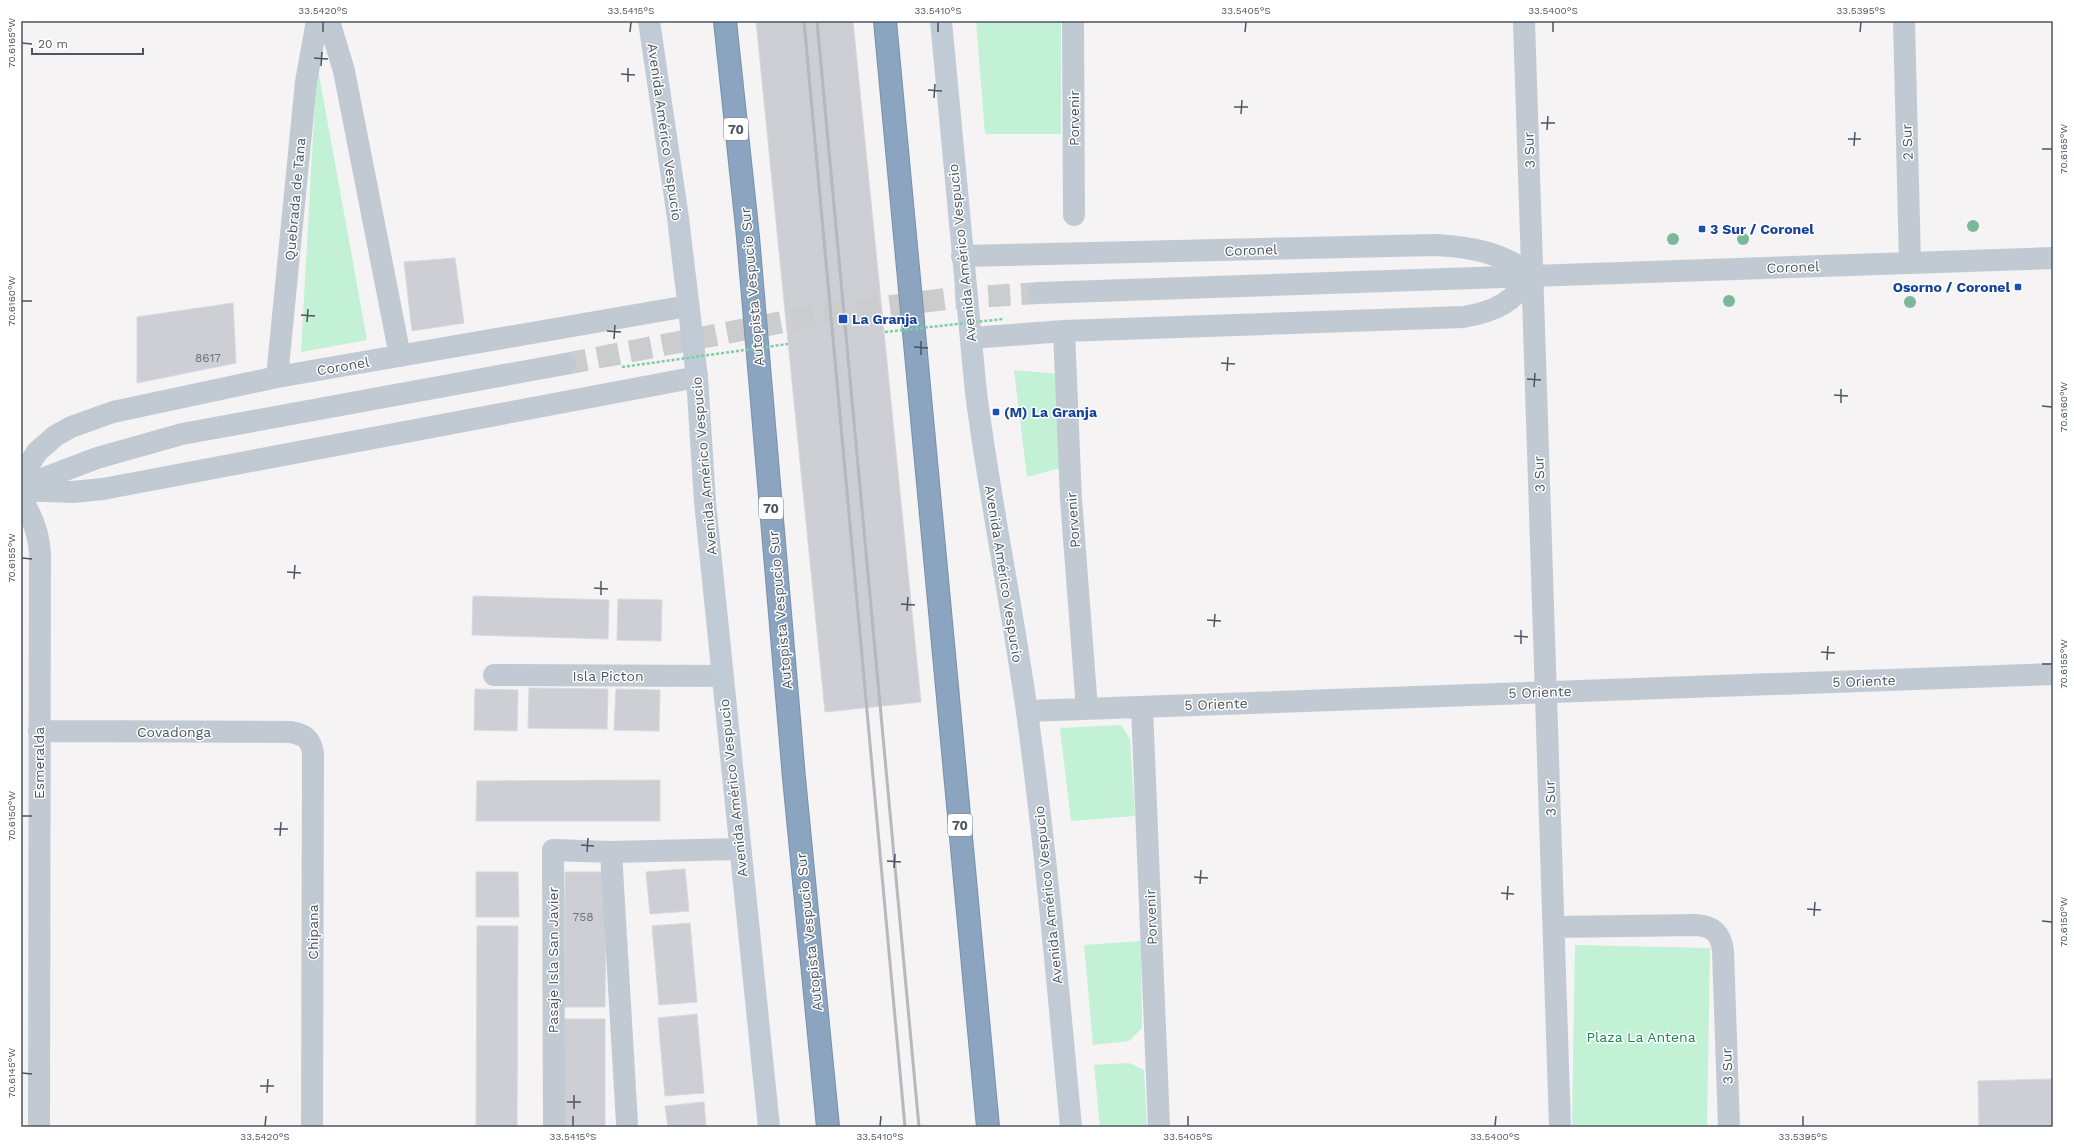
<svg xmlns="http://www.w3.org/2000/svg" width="2074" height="1148" font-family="'Work Sans',sans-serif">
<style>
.green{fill:#c3f1d5}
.building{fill:#cdcfd5;stroke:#d7d9de}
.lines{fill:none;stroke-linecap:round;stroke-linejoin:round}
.tertiary-tunnel{stroke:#caccce;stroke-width:22;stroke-dasharray:22 11;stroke-linecap:butt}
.motorway-casing{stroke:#7690ad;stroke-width:24}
.minor{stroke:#c1cad2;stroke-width:22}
.tertiary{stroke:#c1cad2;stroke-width:22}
.secondary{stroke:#c1cbd6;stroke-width:22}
.motorway{stroke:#8ba5c1;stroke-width:22}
.rail{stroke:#b5b8bd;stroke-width:3}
.path-bridge{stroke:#7ad0a6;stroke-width:2.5;stroke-dasharray:3 2;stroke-linecap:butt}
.tree{fill:#7bb799}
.ticks{fill:none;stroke:#4a5661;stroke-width:1.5}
.transit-dot{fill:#1a4fb4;stroke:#fff;stroke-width:1.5}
.labels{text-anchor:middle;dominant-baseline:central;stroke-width:3;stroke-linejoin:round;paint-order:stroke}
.number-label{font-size:12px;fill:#6b747e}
.shield{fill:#fff;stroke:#808990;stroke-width:1}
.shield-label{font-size:13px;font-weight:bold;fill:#4a5661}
.street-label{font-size:14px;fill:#4a5661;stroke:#fff}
.transit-label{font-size:14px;font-weight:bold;fill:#164399;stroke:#fff;text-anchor:start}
.park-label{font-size:14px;fill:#17864f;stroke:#fff}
.neatline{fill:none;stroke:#4a5661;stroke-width:1.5}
.ticks-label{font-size:10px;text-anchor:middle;fill:#4a5661}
</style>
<rect width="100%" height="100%" fill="#f5f3f3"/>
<!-- green -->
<path class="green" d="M976,21H1061V134H985Z
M317,64L367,340L301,352Z
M1014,370L1060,374L1064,467L1027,477Z
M1121,725L1130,739L1135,816L1071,821L1060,728Z
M1141,941L1142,1028L1129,1041L1093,1045L1084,945Z
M1575,945L1710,948L1707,1127H1572Z
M1129,1063L1144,1070L1147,1127H1100L1094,1065Z"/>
<!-- building -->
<path class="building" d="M756,21H853L921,702L825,712Z
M455,258L464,323L412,331L404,262Z
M233,303L236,363L137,383V317Z
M473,596L609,600L608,639L472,635Z
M618,599L662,600L661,641L617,640Z
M529,688L608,689L607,729L528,728Z
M475,689L518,690L517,731L474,730Z
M616,689L660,690L659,731L614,730Z
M660,780V821H476L477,781Z
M685,869L689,911L650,914L646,872Z
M476,872H518L519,917H476Z
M565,872H606L605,1007H564Z
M690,923L697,1002L659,1005L652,926Z
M477,926H518L517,1127H476Z
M697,1014L704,1093L665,1096L658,1018Z
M564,1019H605V1127H564Z
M2053,1079V1127H1979L1978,1081Z
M704,1102L706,1127H668L665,1106Z"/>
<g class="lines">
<!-- tertiary-tunnel -->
<path class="tertiary-tunnel" d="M565,364L814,316L945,299L1039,293"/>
<!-- motorway casing -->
<g class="motorway-casing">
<path id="motorway" d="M725,21L748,237L794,778L828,1127
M885,21L988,1127"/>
</g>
<!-- minor -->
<path class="minor" d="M329,21L344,71L400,356
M1073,21L1074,215
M1524,21L1560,1127
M1904,21L1910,263
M962,256L1436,245C1472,247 1504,253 1532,276C1513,302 1495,312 1463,317L1064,331L971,338
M1064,331L1071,499L1087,709
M277,377L306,82L317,21
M21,477L37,452L55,436L71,427L113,412L277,377L688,306
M21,490L72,492L103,489L697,377
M21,498C31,514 39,534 40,553L39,1127
M494,675L722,676
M1142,707L1159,1127
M1027,711L2053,674
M39,731L290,732C304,734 311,739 313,753L312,1127
M611,852L627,1123
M1554,927L1696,925C1714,926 1721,934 1723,951L1729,1127
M554,1127L553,850L611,852L739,849"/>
<!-- tertiary -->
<path class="tertiary" d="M1039,293L2053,258
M21,487L97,458L182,434L565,364"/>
<!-- secondary -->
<path class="secondary" d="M649,21L678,218L697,377L705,502L769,1127
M941,21L976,393C990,500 1012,606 1027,712C1046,850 1058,989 1071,1127"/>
<!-- motorway -->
<use href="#motorway" class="motorway"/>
<!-- rail -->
<path class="rail" d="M804,21L905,1127
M817,21L919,1127"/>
<!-- path-bridge -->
<path class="path-bridge" d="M885,332L1003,319
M622,367L788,344"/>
</g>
<!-- trees -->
<g class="tree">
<circle cx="1973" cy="226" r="6"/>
<circle cx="1673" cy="239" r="6"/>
<circle cx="1743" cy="239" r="6"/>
<circle cx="1729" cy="301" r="6"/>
<circle cx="1910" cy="302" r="6"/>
</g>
<!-- ticks -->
<path class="ticks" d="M323,32V22M630,32L631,22M938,32V22M1245,32L1246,22M1553,32V22M1860,32L1861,22M22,43L32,44M314,58L328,59M321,66L322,52M621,74L635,75M628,82V68M928,90L942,91M934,98L935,84M1234,107H1248M1241,114L1242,100M1541,123H1555M1547,130L1548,116M1848,139H1861M1854,146L1855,132M2042,149H2052M22,301H32M301,315L315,316M307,322L308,309M607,331L621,332M614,339L615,325M914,347L928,348M921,355V341M1221,363L1235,364M1227,371L1228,357M1527,379L1541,380M1534,387L1535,373M1834,395L1848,396M1841,403V389M2042,406L2052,407M22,558L32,559M287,572L301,573M294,579L295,565M594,588L608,589M601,595V581M901,604L915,605M907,611L908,597M1207,620L1221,621M1214,627L1215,614M1514,636L1528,637M1521,644V630M1821,652L1835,653M1827,660L1828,646M2042,664H2052M22,816H32M274,829H288M280,836L281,822M581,845L594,846M587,852L588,838M887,861L901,862M894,868L895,854M1194,877L1208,878M1200,884L1201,870M1501,893L1514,894M1507,900L1508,886M1807,909L1821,910M1814,916L1815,902M2042,921L2052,922M22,1073L32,1074M260,1086H274M267,1093L268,1079M567,1102H581M574,1109V1095M265,1126L266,1116M573,1126V1116M880,1126L881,1116M1188,1126V1116M1495,1126L1496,1116M1803,1126V1116"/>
<!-- markers -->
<g class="transit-dot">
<rect x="1698" y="225" width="8" height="8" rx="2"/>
<rect x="2014" y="283" width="8" height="8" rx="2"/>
<rect x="838" y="314" width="10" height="10" rx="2"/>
<rect x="992" y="408" width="8" height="8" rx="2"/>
</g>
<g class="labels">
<!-- number labels -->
<g class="number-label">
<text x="208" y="358">8617</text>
<text x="583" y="917">758</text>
</g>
<!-- shield labels -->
<g class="shield">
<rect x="724" y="118" width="24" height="22" rx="3"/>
<rect x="759" y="497" width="24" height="22" rx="3"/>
<rect x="948" y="814" width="24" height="22" rx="3"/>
</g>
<g class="shield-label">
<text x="736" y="129">70</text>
<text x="771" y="508">70</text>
<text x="960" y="825">70</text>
</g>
<!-- street labels -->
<g class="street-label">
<text transform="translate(1074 118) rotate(-90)">Porvenir</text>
<text transform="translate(665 132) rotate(82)">Avenida Américo Vespucio</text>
<text transform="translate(1907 142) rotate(-92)">2 Sur</text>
<text transform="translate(1529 150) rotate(-92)">3 Sur</text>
<text transform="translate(295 199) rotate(-85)">Quebrada de Tana</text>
<text transform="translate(1251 250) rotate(-2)">Coronel</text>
<text transform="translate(962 253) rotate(-96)">Avenida Américo Vespucio</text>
<text transform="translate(1793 267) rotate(-2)">Coronel</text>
<text transform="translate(752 287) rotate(-95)">Autopista Vespucio Sur</text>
<text transform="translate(343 366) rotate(-10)">Coronel</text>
<text transform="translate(704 466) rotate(-95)">Avenida Américo Vespucio</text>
<text transform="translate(1539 474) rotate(-92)">3 Sur</text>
<text transform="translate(1073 520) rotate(-94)">Porvenir</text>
<text transform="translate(1004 574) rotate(81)">Avenida Américo Vespucio</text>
<text transform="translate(780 610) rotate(-95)">Autopista Vespucio Sur</text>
<text x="608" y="676">Isla Picton</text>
<text transform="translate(1864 681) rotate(-2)">5 Oriente</text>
<text transform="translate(1540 692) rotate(-2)">5 Oriente</text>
<text transform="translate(1216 704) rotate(-2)">5 Oriente</text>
<text x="174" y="732">Covadonga</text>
<text transform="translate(39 763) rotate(-90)">Esmeralda</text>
<text transform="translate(733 788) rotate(-96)">Avenida Américo Vespucio</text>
<text transform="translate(1550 798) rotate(-92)">3 Sur</text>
<text transform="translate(1048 895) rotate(-96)">Avenida Américo Vespucio</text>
<text transform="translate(1151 917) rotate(-92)">Porvenir</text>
<text transform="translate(313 932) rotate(-90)">Chipana</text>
<text transform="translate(809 932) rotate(-96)">Autopista Vespucio Sur</text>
<text transform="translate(553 960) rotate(-90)">Pasaje Isla San Javier</text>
<text transform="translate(1727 1066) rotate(-92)">3 Sur</text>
</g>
<!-- transit labels -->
<g class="transit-label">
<text x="1710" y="229">3 Sur / Coronel</text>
<text x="2010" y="287" text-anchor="end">Osorno / Coronel</text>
<text x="852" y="319">La Granja</text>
<text x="1004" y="412">(M) La Granja</text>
</g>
<!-- park labels -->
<g class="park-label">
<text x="1641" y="1037">Plaza La Antena</text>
</g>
</g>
<!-- border -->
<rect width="2074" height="1148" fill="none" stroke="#ffffff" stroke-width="44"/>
<!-- scale -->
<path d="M32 48v6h111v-6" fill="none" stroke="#4a5661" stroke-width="2"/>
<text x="38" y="48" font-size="12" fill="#4a5661" stroke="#ffffff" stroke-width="3" paint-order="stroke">20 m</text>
<rect x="22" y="22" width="2030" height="1104" class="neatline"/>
<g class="ticks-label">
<text x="323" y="14">33.5420°S</text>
<text x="631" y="14">33.5415°S</text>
<text x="938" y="14">33.5410°S</text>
<text x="1246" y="14">33.5405°S</text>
<text x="1553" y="14">33.5400°S</text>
<text x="1861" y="14">33.5395°S</text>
<text transform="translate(11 43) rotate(-90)" y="4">70.6165°W</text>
<text transform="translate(2063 149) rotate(-90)" y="4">70.6165°W</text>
<text transform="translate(11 301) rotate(-90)" y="4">70.6160°W</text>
<text transform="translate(2063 407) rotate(-90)" y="4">70.6160°W</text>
<text transform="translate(11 558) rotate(-90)" y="4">70.6155°W</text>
<text transform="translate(2063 664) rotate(-90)" y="4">70.6155°W</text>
<text transform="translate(11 816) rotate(-90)" y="4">70.6150°W</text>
<text transform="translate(2063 922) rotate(-90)" y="4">70.6150°W</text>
<text transform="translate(11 1073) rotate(-90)" y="4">70.6145°W</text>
<text x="265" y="1140">33.5420°S</text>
<text x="573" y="1140">33.5415°S</text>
<text x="880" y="1140">33.5410°S</text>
<text x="1188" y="1140">33.5405°S</text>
<text x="1495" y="1140">33.5400°S</text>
<text x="1803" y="1140">33.5395°S</text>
</g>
</svg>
